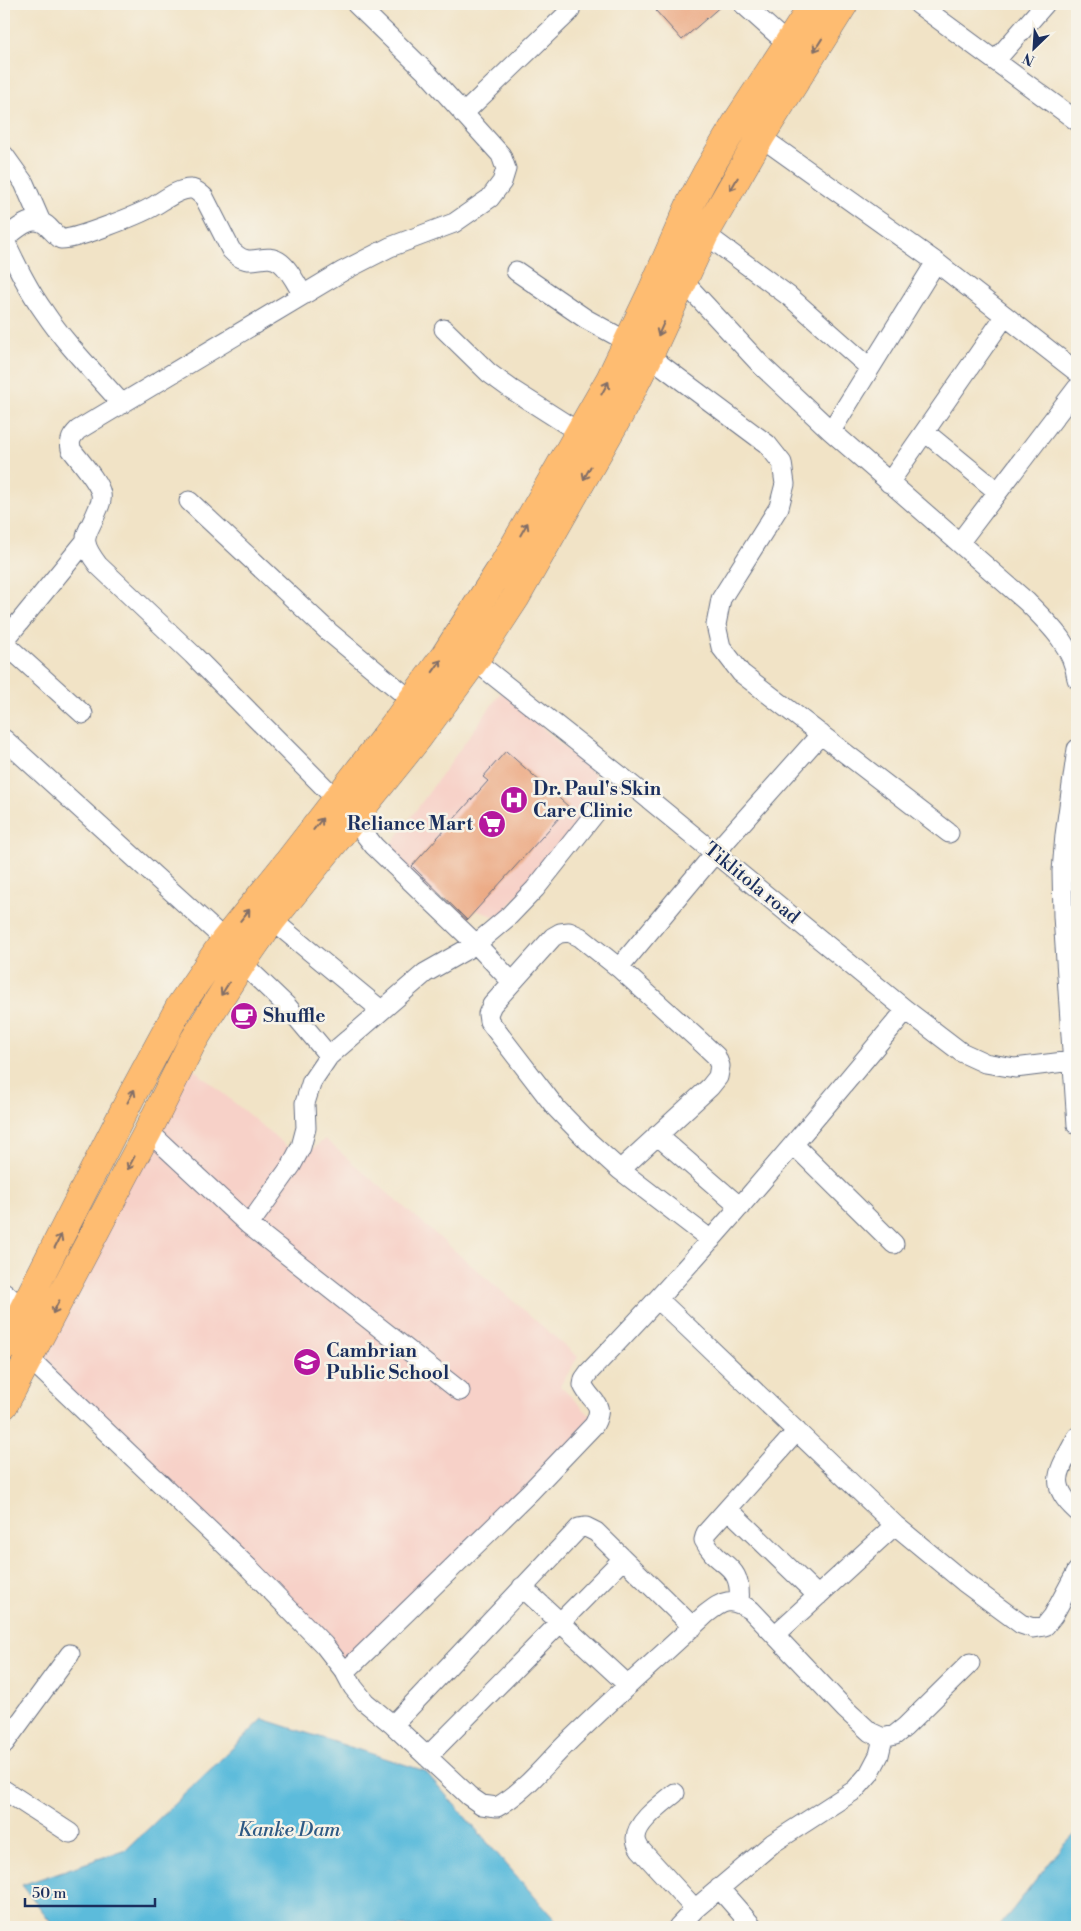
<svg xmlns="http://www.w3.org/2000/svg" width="1081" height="1931" font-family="'Libre Bodoni',serif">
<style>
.built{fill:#f7d1c8}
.water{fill:#5cbbdb;stroke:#3c759c}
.building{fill:#ecab86}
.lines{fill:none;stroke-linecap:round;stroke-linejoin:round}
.minor-casing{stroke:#666e82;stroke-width:21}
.primary-casing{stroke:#666e82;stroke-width:29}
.minor{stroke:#fff;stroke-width:19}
.primary{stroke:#febc71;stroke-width:28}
.oneway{stroke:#816e67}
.labels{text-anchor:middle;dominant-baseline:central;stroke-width:5;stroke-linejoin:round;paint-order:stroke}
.poi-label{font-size:19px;font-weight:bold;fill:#1b2f5e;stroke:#f7f3e8;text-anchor:start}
.street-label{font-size:19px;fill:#1b2f5e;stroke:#f7f3e8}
.water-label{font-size:20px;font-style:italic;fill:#2e5984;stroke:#f7f3e8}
</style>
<rect width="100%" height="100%" fill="#f7f3e8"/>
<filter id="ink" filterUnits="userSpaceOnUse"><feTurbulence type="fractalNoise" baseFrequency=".02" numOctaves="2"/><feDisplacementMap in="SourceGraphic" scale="10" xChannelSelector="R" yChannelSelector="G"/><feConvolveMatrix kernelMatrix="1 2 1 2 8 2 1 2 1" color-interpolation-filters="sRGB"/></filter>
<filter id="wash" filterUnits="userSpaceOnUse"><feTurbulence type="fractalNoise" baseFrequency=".0096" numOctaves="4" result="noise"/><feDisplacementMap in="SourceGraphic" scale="20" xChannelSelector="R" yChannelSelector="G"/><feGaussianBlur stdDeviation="1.12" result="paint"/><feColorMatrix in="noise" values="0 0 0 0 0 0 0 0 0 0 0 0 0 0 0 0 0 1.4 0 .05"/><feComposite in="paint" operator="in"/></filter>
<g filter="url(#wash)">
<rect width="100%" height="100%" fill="#f1e3c6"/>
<!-- built -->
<path class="built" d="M502,691L608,787L499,918L407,887L380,860Z
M185,1062L301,1158L325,1139L578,1357L560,1386L596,1421L343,1666L38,1367Z"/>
<!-- water -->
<path class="water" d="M263,1719L425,1771L561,1927H55L22,1885L127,1849Z
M1077,1832V1927H999L1059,1851Z"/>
<g id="blocks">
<!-- building -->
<path class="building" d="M664,4H723L682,40L656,11Z
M506,751L569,807L467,920L412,866L488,781L483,777Z"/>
</g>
</g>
<g filter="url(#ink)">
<use href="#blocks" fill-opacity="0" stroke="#666e82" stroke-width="1"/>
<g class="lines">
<!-- minor casing -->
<g class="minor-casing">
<path id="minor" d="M743,4L789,45
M918,4L1077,121
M996,60L1045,4
M463,114L570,11
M751,130L936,262L1077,372
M4,155L24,183L41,222
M705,234L790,297L870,368
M4,239C15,231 31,213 46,225C51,229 55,235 61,239C75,240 138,215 152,207C163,201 179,188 191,189C196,189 200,194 204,197L231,250C251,272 263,249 281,263C290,270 297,285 303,295
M4,239C16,264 28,290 45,313C67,346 96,374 122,404
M516,271L586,319L628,342
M683,281L762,366L831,431L1027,602C1049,624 1073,646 1077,679
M444,329L489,373L511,389L580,433
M649,356L767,444L782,463L785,484L779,507L721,599L716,625L721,647L741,673L949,833
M831,431L936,262
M925,432L998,492
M889,483L1005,316
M189,501L329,632L412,701
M959,543L1077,388
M4,641L84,543
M4,643L83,714
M465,653L628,782L906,1010L961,1052L985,1063L1015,1068L1072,1061
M4,739L225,940
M1077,749L1065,835L1062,871L1063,916L1077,1125
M337,800L193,655L98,565C77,537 87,537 98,509C100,505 102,499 101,494C99,482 79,460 71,449C69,440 72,436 78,430L343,271L390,247L454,223L490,198L502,182L506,169L501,155L428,74L356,4
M353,819L374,846L476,944L512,982
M272,920L381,1010
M242,963L287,1006L329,1056
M619,968L715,853L821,734
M148,1131L249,1225L460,1391
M657,1135L740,1207
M794,1145L894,1244
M620,1170L710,1087L718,1077L720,1066L716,1056L701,1042L619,968L580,937L569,932L560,933L553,937L492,1005L488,1014L489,1021L556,1108L588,1141L620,1170L711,1240
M249,1225L291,1166L301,1147L306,1128L305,1103L312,1081L329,1056L425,973L476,944L508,917L535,889L597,811
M4,1292L23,1309
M659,1300L895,1525L964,1582L1021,1624L1033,1628L1045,1626L1053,1616L1077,1571
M29,1358L249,1568L324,1645L345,1672L353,1687L365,1702L393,1725L469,1796L482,1805L497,1807C524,1792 543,1767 565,1745C611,1700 659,1658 706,1614C724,1600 730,1597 751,1610L845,1709L870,1732L883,1738L895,1735L905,1727L970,1663
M1077,1437C1061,1469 1045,1483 1077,1511
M728,1509L818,1596
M522,1587L628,1685
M739,1603C743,1561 718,1569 704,1540L706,1533L797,1431
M775,1635L895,1525
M345,1672L530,1492L594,1425C606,1402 591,1403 583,1385L584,1379L589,1372C700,1257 803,1134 906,1010
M393,1725L579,1528L586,1527L596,1532L693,1627
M4,1744L70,1654
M427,1757L623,1559
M4,1790L70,1833
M675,1793C663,1803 636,1822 636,1838C636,1842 638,1846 640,1849L695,1909
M719,1888L753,1927
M678,1927L695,1909L773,1843L855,1790L869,1774L879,1755L883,1738"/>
</g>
<!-- primary casing -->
<g class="primary-casing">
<path id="primary" d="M4,1347L132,1095L180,1006L225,940L288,862L385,737L445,655L502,567L610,379L652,291L691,202L706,174L738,120L814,4
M4,1405L148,1131L191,1045L213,1009L242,963L272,920L418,738L475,660L516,597L620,414L649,356L705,234L761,136L844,4"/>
</g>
<!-- minor -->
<use href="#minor" class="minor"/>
<!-- primary -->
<use href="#primary" class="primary"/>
</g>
<!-- one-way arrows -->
<defs><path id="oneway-shaft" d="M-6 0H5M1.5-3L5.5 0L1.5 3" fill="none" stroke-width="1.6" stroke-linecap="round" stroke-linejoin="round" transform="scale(1.25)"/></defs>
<g class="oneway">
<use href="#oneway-shaft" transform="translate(818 45) rotate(122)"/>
<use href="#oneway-shaft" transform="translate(734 184) rotate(120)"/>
<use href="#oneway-shaft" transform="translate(661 329) rotate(114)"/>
<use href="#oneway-shaft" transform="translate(605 388) rotate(-61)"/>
<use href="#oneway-shaft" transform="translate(587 473) rotate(119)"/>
<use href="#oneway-shaft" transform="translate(524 529) rotate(-60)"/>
<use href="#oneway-shaft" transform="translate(437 666) rotate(-55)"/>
<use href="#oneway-shaft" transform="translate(318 824) rotate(-52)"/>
<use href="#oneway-shaft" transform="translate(245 915) rotate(-51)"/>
<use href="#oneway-shaft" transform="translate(225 989) rotate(122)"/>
<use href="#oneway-shaft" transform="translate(131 1096) rotate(-62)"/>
<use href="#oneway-shaft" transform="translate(131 1163) rotate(118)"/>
<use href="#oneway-shaft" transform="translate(58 1241) rotate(-63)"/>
<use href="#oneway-shaft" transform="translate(56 1307) rotate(117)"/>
</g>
</g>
<!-- icons -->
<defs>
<g id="hospital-disc" transform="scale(1.4375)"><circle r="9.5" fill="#b5179e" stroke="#f7f3e8"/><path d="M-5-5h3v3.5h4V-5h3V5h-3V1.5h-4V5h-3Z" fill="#fff"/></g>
<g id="supermarket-disc" transform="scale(1.4375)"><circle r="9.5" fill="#b5179e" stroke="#f7f3e8"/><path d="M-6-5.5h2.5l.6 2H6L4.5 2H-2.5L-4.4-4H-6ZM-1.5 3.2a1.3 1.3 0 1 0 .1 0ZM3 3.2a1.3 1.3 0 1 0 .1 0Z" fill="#fff"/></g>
<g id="cafe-disc" transform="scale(1.4375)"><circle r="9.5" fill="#b5179e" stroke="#f7f3e8"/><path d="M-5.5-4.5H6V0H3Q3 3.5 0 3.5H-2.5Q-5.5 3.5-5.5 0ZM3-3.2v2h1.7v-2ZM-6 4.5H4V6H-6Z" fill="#fff"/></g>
<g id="school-disc" transform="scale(1.4375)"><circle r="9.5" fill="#b5179e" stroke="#f7f3e8"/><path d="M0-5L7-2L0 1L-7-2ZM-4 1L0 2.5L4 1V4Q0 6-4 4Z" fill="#fff"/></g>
</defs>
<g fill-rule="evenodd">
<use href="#hospital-disc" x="514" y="800"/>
<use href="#supermarket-disc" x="492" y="824"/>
<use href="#cafe-disc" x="244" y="1016"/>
<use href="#school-disc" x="307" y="1362"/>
</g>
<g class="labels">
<!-- poi labels -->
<g class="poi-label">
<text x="533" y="789">Dr. Paul's Skin<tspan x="533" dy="22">Care Clinic</tspan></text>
<text x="473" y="824" text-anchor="end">Reliance Mart</text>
<text x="263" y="1016">Shuffle</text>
<text x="326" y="1351">Cambrian<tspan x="326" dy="22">Public School</tspan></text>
</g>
<!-- street labels -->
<g class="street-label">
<text transform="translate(752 883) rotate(39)">Tiklitola road</text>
</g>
<!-- water labels -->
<g class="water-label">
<text x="289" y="1830">Kanke Dam</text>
</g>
</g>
<!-- margin -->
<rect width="1081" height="1931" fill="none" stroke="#f7f3e8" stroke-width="20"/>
<!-- north arrow -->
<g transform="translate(1034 48) rotate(205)" stroke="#f7f3e8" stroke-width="4" paint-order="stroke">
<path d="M0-4L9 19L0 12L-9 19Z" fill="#1b2f5e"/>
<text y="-8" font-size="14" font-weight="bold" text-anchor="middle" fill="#1b2f5e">N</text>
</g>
<!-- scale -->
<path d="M25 1898v8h130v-8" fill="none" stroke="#1b2f5e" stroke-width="2.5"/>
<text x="32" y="1898" font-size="15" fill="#1b2f5e" stroke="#f7f3e8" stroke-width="4" paint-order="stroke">50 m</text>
</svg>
